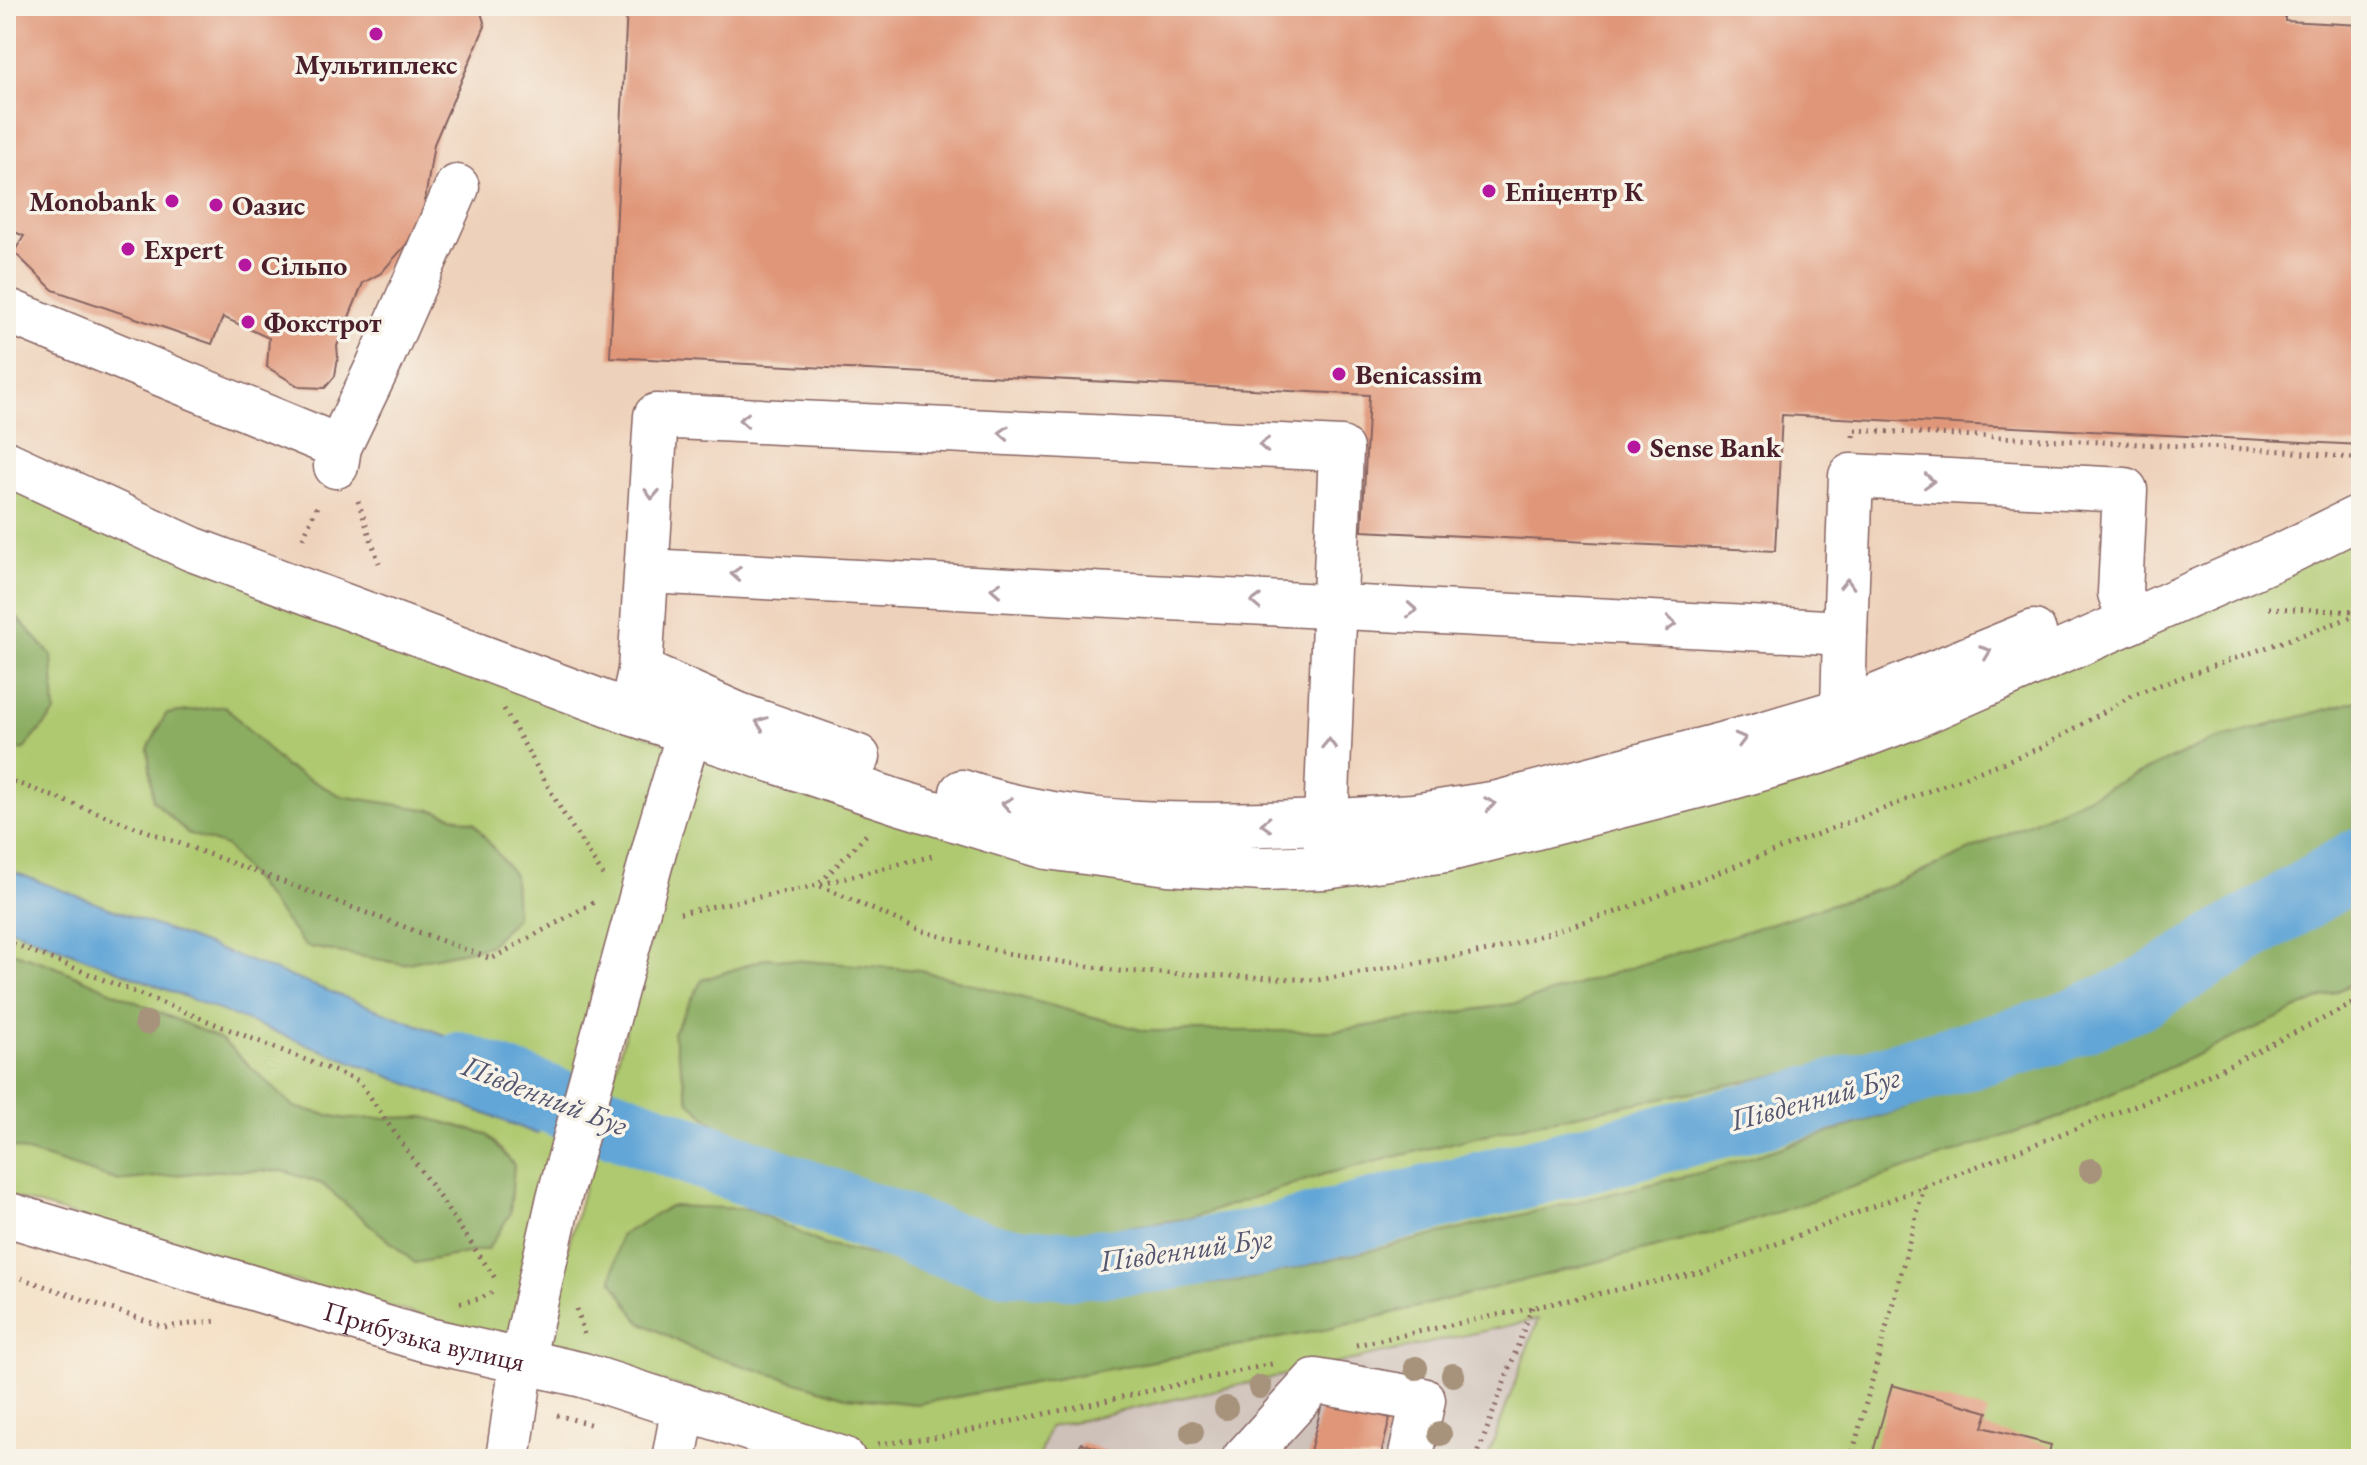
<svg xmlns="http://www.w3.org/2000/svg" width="2367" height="1465" font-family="'EB Garamond',serif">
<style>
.built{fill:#eed1ba}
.industrial{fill:#cec1ba}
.green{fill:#afc96f;stroke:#7c744d;stroke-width:2}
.forest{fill:#8bad62;stroke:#6a6646;stroke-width:2}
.water{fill:#62a6d7;stroke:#566281;stroke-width:2}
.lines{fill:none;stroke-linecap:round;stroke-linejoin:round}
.river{stroke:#62a6d7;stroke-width:68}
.building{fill:#e09779}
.minor-casing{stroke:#866361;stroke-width:47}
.path{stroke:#866361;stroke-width:5;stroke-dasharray:2 6;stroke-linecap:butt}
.minor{stroke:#fff;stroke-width:44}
.tree{fill:#a7927b}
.oneway{stroke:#ae9aa0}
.poi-dot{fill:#b5179e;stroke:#f7f3e8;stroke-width:3}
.labels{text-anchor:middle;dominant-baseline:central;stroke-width:7;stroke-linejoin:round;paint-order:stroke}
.poi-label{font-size:28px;font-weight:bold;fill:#4a1f2b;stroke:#f7f3e8;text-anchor:start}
.street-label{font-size:28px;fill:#4a1f2b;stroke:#f7f3e8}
.water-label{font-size:30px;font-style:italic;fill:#545570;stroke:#f7f3e8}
</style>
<rect width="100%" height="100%" fill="#f7f3e8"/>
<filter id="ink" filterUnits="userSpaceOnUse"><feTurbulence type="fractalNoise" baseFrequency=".0125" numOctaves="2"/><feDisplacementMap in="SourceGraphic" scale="16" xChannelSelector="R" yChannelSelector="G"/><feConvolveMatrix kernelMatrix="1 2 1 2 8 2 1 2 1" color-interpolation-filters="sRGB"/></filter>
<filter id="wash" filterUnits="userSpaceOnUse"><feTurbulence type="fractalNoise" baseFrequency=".006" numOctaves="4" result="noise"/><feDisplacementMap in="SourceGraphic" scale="32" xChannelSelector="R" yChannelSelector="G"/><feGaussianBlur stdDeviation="1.8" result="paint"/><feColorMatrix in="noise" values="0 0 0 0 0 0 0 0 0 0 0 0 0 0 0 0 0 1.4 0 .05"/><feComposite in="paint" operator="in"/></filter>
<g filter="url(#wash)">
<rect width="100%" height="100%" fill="#f4e0c5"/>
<!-- built -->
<path class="built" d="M6,6H2361V496L1820,736L1443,834L1263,853L1050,832L694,718L198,534L6,446Z"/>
<!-- industrial -->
<path class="industrial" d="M1539,1319L1487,1459H1038L1048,1427Z"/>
<!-- green -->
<path class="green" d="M6,482L669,744L511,1340L264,1273L6,1195Z
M2361,533V1459H1487L1538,1319L1049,1427L1038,1459H898L690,1389L541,1349L699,754L1263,887Z"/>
<!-- forest -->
<path class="forest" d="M6,605L52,656L55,713L24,749L6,751Z
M2361,700V836L2315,866L2082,989L1877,1055L1525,1125L1325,1174L1191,1218L1075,1234L983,1225L843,1181L725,1133L689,1102L673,1033L702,980L767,958L920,970L1145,1031H1334L1519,1003L1895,884L2211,741Z
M225,706L284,766L341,796L438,811L474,823L514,875L516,917L489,946L403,964L305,946L226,846L187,833L153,800L148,749L166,714Z
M2361,893V980L2056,1119L1721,1231L1329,1329L917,1404L846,1397L696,1351L639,1321L612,1280L620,1236L670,1206L751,1209L825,1245L963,1273L1116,1289L1236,1282L1703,1172L2060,1060L2286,941Z
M6,950L51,965L221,1039L294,1107L346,1119L424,1117L487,1134L514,1165L510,1214L488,1249L415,1263L322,1184L284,1171H213L119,1181L6,1145Z"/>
<!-- water -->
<path class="water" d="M6,869L553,1076L537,1134L6,927Z"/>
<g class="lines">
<!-- river -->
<path class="river" d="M459,1066L936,1241L1002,1260L1073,1265L1158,1258L1255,1243L1796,1105L2052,1031L2135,997L2361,861"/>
</g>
<g id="blocks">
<!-- building -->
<path class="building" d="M6,6H474L481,12L485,26L434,144L422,219L406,245L381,273L363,283L337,346L338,357L335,376L325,388L300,387L267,367L269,338L223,317L212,344L53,290L14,252L24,236L6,228Z
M627,6H2285V21L2361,25V445L1782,415L1775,551L1362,531L1369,395L610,357Z
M1892,1385L1988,1412L1983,1427L2051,1445L2047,1459H1871Z
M1323,1400L1390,1418L1380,1459H1308Z
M1081,1443L1128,1458L1127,1459H1075Z
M1282,1452L1306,1458V1459H1280Z"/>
</g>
</g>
<g filter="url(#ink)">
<use href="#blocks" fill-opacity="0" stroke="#866361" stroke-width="2"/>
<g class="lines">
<!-- minor casing -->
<g class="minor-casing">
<g id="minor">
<path d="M6,310L339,447"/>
<path d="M6,463L192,549L631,713L898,802L1047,847L1168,863L1263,869L1325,867L1446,850L1733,777L1825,750L1912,717L2286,553L2361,516"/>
<path d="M336,466L339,447L378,366L457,187"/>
<path d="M647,571L1845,633L1851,476L2125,490L2120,593L2130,621"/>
<path d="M640,671L739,715L858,757"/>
<path d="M1843,710L1845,633"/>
<path d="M631,713L640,671L656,416L1341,449L1326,822L1413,816L1498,803L1759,735L1843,710L2034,632"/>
<path d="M962,792C1078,831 1205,826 1326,822V849"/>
<path id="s1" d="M6,1214L423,1339L583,1375L843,1459"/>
<path d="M508,1459L522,1362L559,1198L661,825L689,733"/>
<path d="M674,1459L684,1406"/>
<path d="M1244,1459L1315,1381L1423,1400L1410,1459"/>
</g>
</g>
<!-- path -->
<path class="path" d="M1853,437L1854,430L2286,451L2361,459
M358,501L379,563
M303,538L319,502
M2269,608L2359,612
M504,709L563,813L603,875
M6,779L491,959L598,900
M866,835L818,885L924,932L1006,953L1119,971L1318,980L1494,950L1619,911L2040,748L2137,693L2361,614
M680,913L818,885L932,856
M6,941L359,1081L497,1281
M6,1273L164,1327L216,1321
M460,1303L479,1299L495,1291
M577,1309L584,1334
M1356,1345L1706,1271L2188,1085L2361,1000
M557,1415L593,1425
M878,1444L940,1437L1276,1363
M1476,1459L1532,1307
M1851,1459L1924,1187"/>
<!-- minor -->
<use href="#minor" class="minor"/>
</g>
<!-- trees -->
<g class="tree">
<circle cx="146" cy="1023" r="12"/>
<circle cx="2091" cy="1170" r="12"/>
<circle cx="1416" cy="1368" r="12"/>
<circle cx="1453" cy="1375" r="12"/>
<circle cx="1260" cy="1387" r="12"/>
<circle cx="1226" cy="1408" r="12"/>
<circle cx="1192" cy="1432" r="12"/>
<circle cx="1440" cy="1434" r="12"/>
</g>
<!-- one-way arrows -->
<defs><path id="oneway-chevron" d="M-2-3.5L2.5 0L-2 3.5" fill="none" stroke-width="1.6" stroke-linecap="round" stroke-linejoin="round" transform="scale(2)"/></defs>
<g class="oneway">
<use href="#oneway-chevron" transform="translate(744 420) rotate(-177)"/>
<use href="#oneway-chevron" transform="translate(1004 433) rotate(-177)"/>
<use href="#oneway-chevron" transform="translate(1264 445) rotate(-177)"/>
<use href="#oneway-chevron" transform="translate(1929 481) rotate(3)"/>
<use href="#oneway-chevron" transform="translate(652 494) rotate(93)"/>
<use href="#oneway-chevron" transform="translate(736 574) rotate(-177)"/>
<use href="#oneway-chevron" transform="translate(1847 584) rotate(-88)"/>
<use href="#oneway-chevron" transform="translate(996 589) rotate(-177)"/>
<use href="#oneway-chevron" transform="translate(1256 602) rotate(-178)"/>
<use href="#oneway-chevron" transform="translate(1412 610) rotate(3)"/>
<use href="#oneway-chevron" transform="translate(1671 624) rotate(3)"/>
<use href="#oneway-chevron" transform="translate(1986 652) rotate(-21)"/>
<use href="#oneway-chevron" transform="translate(761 723) rotate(-160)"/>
<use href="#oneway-chevron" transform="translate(1741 739) rotate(-15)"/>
<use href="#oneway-chevron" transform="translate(1329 744) rotate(-88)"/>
<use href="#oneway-chevron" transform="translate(1007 804) rotate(-170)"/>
<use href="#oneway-chevron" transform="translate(1490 804) rotate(-10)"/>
<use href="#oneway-chevron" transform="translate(1266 824) rotate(178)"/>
</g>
</g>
<!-- markers -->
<g class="poi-dot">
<circle cx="376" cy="34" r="8"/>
<circle cx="1489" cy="191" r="8"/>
<circle cx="172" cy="201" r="8"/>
<circle cx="216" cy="205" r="8"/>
<circle cx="128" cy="249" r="8"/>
<circle cx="245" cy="265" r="8"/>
<circle cx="248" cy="322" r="8"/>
<circle cx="1339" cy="374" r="8"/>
<circle cx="1634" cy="447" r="8"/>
</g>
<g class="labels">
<!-- poi labels -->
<g class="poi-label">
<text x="376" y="64" text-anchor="middle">Мультиплекс</text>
<text x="1505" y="191">Епіцентр К</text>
<text x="156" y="201" text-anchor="end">Monobank</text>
<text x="232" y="205">Оазис</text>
<text x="144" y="249">Expert</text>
<text x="261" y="265">Сільпо</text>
<text x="264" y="322">Фокстрот</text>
<text x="1355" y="374">Benicassim</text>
<text x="1650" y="447">Sense Bank</text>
</g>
<!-- street labels -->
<g class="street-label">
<text stroke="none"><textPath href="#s1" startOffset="436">Прибузька вулиця</textPath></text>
</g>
<!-- water labels -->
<g class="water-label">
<text transform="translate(545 1095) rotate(21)">Південний Буг</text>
<text transform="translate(1815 1098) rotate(-15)">Південний Буг</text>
<text transform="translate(1186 1249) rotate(-8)">Південний Буг</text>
</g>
</g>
<!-- margin -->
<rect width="2367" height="1465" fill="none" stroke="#f7f3e8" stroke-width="32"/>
</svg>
